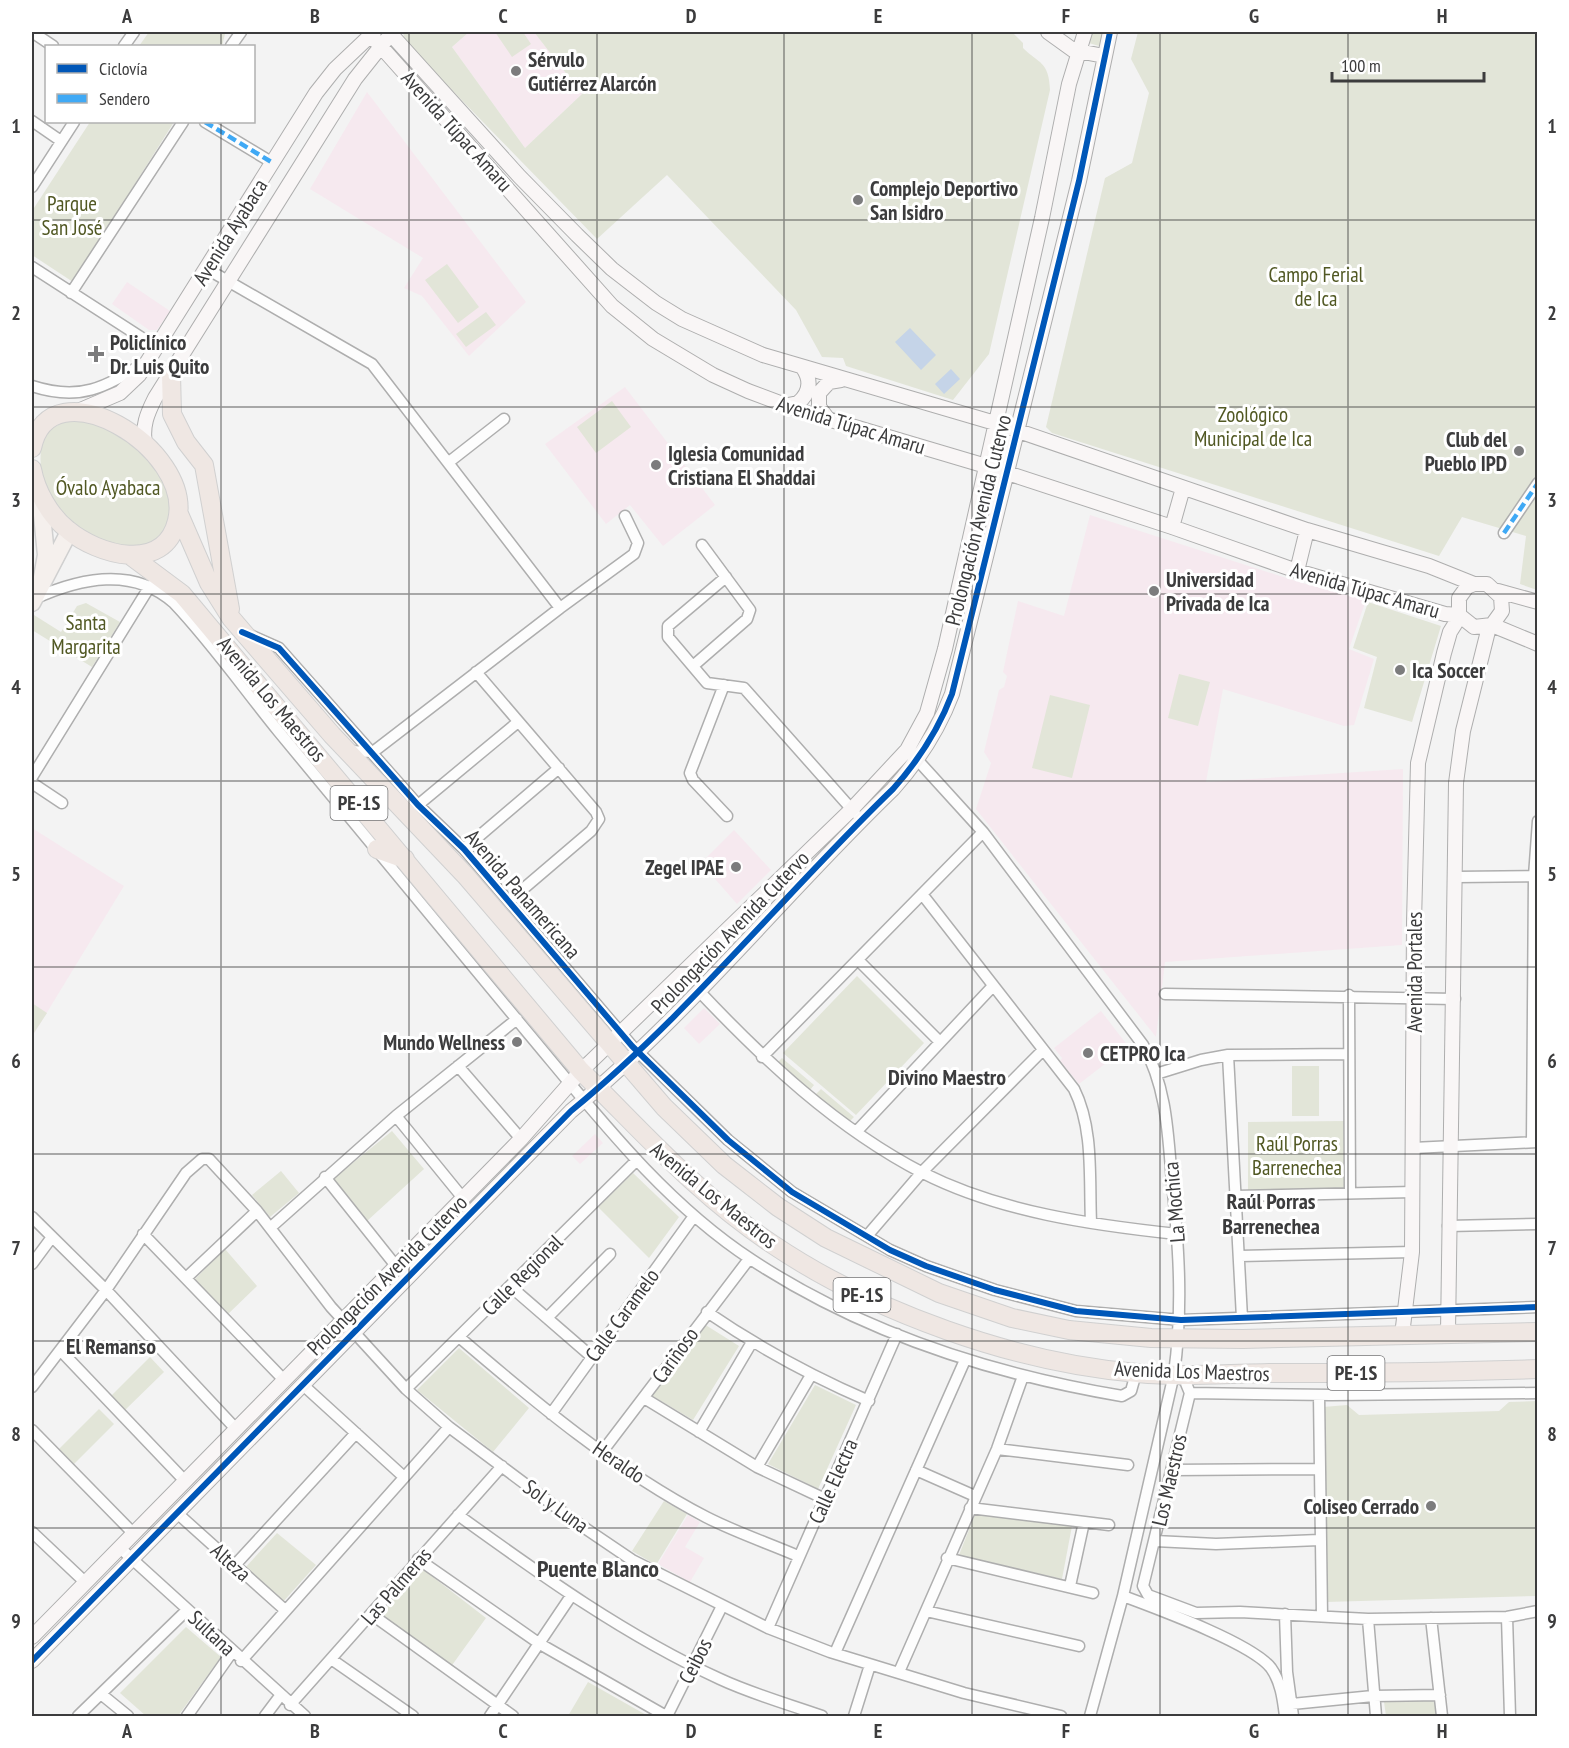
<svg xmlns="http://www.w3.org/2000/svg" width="1569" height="1748" font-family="'PT Sans Narrow',sans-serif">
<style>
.education{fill:#f6e9ef}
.green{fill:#e2e5d8}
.water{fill:#c5d4e8}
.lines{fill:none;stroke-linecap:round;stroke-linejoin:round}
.street-casing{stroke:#aeaeae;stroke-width:13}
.secondary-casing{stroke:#aeaeae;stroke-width:16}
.primary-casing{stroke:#d0d0d0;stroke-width:19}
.highway-casing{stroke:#d0d0d0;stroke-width:20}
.street{stroke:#fdfdfd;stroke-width:10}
.secondary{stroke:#f9f6f6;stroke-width:14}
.primary{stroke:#f5f0ed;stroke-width:16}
.highway{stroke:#efe7e3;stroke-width:18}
.quiet{stroke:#3fa9f5;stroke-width:4.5;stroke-dasharray:9 4.5;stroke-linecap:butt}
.cycleway-casing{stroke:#fff;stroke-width:10}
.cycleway{stroke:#0057b8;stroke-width:6}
.grid{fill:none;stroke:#3c3c3d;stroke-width:1.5;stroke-opacity:0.55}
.poi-dot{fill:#7c7c7d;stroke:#fff;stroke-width:2}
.labels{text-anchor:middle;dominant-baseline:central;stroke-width:6;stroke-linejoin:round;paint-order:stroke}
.shield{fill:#fff;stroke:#767677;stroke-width:1.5}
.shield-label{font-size:20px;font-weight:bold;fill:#3c3c3d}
.poi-label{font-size:21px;font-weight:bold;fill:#3c3c3d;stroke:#fff;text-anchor:start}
.street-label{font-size:21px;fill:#3c3c3d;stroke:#fff}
.park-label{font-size:21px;fill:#515823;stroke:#fff}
.neighbourhood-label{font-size:22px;font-weight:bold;fill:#3c3c3d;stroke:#fff}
.quarter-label{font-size:24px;font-weight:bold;fill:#3c3c3d;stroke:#fff}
.neatline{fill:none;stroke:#3c3c3d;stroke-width:2}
.grid-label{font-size:20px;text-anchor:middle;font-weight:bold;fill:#3c3c3d}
</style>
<rect width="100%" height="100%" fill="#f3f3f3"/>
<!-- education -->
<path class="education" d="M469,32H534L582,94L525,148L452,47Z
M367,92L526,302L469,356L422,296L404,288L423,258L310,189Z
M127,282L170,311L157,330H149L112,304Z
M625,387L715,505L663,546L630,505L606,524L545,444Z
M1090,515L1302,583L1366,600L1349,649L1374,659L1354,725L1344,726L1223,689L1206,782L1403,769L1402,945L1165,962L1156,1037L976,809L991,763L984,752L999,690L1004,687L1007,676L1003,672L1018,601L1064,616Z
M32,828L124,886L32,1037Z
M734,830L771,870L737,904L701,863Z
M704,1008L720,1024L699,1044L684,1028Z
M1101,1011L1128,1046L1079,1084L1060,1061L1062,1058L1054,1048Z
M595,1134L603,1143L580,1164L572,1156Z
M688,1515L700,1522L685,1547L704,1558L690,1582L658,1564Z"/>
<!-- green -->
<path class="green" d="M149,32H223L225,34L222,46H139Z
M403,32H469L452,47L525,148L582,94L534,32H1012L1023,43V48C1039,64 1049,61 1050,90L989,354L953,400L846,366L843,358L822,357L796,310L667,175L597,239L405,42Z
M495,32H523L531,44L512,57Z
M1091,32H1105L1099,46L1089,43Z
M1138,32H1537V590L1520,584L1526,536L1462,517L1439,556L1052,433L1046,427L1105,178L1132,163L1149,93L1131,59Z
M90,122H174L73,282L32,255V211Z
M447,264L479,307L458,323L425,280Z
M486,312L496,325L466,347L456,334Z
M612,401L631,427L596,453L577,427Z
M70,419L104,425L137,444L170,487L173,533L131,551C115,545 95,539 80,530C51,513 29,464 47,434C51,427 63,423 70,419Z
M1368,602L1441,626L1412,722L1364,708L1377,657L1353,648Z
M86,603L120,622L92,667L32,630L34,615L61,632L77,606Z
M1179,674L1210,682L1198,726L1168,718Z
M1050,695L1090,705L1072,778L1032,768Z
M857,976L924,1043L856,1115L783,1053Z
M32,1003L47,1013L32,1036Z
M782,1058L814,1085L810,1090L778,1062Z
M1292,1066H1319V1116H1292Z
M821,1089L854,1117L849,1122L815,1095Z
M1345,1121V1189L1248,1190V1122Z
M392,1131L424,1169L367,1221L332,1180Z
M281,1171L299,1193L270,1217L252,1195Z
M633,1173L679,1217L649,1258L598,1207Z
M225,1249L257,1286L226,1316L192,1282Z
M704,1324L739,1346L693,1420L651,1395Z
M459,1348L529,1408L493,1452L417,1390Z
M150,1357L164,1372L123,1412L109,1398Z
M815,1385L856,1405L818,1489L768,1464Z
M1537,1401V1596L1326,1602L1323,1407L1347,1405L1359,1415L1499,1411L1509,1402Z
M99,1409L114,1424L74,1464L59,1449Z
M664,1501L687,1514L656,1565L632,1551Z
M976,1512L1072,1526L1062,1579L959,1555Z
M277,1533L316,1565L282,1603L244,1569Z
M420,1567L486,1618L450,1668L378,1616Z
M186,1627L221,1657L178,1716H146L120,1693Z
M588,1682L648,1716H568Z
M1430,1698L1438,1707L1439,1716H1386L1384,1702Z"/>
<!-- water -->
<path class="water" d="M910,328L936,355L921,370L895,342Z
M951,369L960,379L944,394L935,384Z"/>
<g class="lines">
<!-- street casing -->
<g class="street-casing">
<path id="street" d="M32,32L53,46
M124,46L134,32
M231,46L241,32
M32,121L61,141
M205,122L273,163
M32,187L74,122
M32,267L156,347
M207,269L372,364L560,608
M71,293L183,122
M32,386C81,402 105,387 146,362
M449,462L504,419
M1504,533L1538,483
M726,577L668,626V637L707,683L744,688L855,813
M34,599C80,578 133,566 174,603C212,643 244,689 279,732C362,832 445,932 528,1033C595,1113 663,1202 752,1260C863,1333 992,1374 1122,1396L1131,1391L1136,1373
M250,635L279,648L418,805L464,849L632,1046L728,1140L792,1192L890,1250L926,1266L995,1290L1076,1311L1181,1320L1538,1307
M693,666L747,619L750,610L702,545
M476,672L596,812L599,819L591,831L509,901
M724,685L690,773L693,780L727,816
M347,751L373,752L560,608L634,554L638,543L625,516
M912,754L983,832L1143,1045C1167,1087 1168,1135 1172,1182C1179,1247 1183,1309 1174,1374L1123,1596L1090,1716
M32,777L150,586
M32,783L62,803
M418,805L518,722
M464,849L559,768
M1456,877L1538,876
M922,894L1074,1089C1094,1129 1089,1179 1091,1222
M858,960L940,1042
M698,990C764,1060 836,1128 923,1173C1000,1212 1092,1225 1177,1234
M1165,994L1455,999
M1349,995L1350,1193
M1228,1055L1242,1318
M762,1057L983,832
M458,1066L521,1139
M1156,1074L1201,1060L1228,1055L1347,1054
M396,1116L462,1197
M857,1131L993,986
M1532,1142L1534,876L1538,821
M1413,1148L1538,1142
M325,1177L396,1266
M1236,1196L1413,1192
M32,1217L106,1290L236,1429
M1448,1226L1538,1224
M270,1228L396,1116L517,1019
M143,1234L284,1380
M867,1236L922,1172L1043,1050
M1240,1256L1412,1252
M32,1264L52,1237
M186,1278L257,1211
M510,1286L592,1357
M707,1312C758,1347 811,1376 869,1401
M547,1318L610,1254
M459,1337C536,1403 616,1470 706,1517C735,1532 768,1543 798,1556
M61,1351L185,1481
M1176,1376L1185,1381L1190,1393L1143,1586L1148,1595L1196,1613L1240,1612L1368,1619L1507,1617L1538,1611
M303,1385L404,1477
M32,1387L106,1290L186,1173L202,1159H209L257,1211L331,1307L406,1389L449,1427L576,1522L632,1560L768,1628L830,1652L964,1693L1061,1716
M406,1389L637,1160
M1190,1393L1331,1395L1538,1393
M1319,1395L1322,1616
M644,1398L757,1467L825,1499
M551,1414L694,1216
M32,1430L134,1534
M699,1432L752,1342
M997,1449L1128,1465
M602,1452L749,1259
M757,1467L811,1375
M916,1470L975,1496
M1172,1470L1318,1469
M970,1508L1109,1525
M177,1513L285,1610
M458,1515C541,1575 626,1636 720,1679C752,1694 788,1704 822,1716
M32,1532L86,1583
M1155,1541L1216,1544L1319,1540
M120,1548L305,1716
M947,1558L1093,1593
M418,1559L540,1644L666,1716
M235,1565L356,1433
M1070,1586L1084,1522
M1123,1596C1155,1608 1252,1643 1271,1668C1281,1682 1283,1700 1285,1716
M926,1611L1079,1646
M371,1614L513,1716
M1285,1614L1287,1672L1293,1716
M1507,1617L1510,1716
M1431,1618L1442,1716
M1368,1619L1376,1716
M768,1628L897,1334
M835,1653L965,1360
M331,1659L413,1716
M241,1661L449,1427
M899,1672L997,1449L1023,1376
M101,1694L128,1716
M1292,1704L1373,1696L1440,1695
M290,1705L502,1466
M78,1716L187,1610
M187,1716L232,1652
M265,1716L280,1696
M490,1716L571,1596
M667,1716L722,1606
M854,1716L870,1665"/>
</g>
<!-- secondary casing -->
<g class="secondary-casing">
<path id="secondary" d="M368,32L612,306L653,339L713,375L748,391L804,412L986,466L1172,527L1297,571L1445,614L1459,615
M389,32L519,176L577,235L612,269L656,303L682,319L763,355L995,423L1307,530L1429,566L1474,584H1487L1501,597L1502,611L1492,625L1474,627L1459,615V598L1467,587L1474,584
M1048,32L1073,50L1104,56
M788,405L798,403C810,393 812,381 803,368
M78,411L120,393L139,375L316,93L335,69L374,32
M828,419L819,407V393L829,382L841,380
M145,444C142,426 147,414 155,398L355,79L386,40
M1172,527L1183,488
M1297,571L1307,530
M1498,591L1538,602
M1492,625L1538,644
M1448,1332L1456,783L1463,731L1489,627
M1402,1335L1412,1252L1414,922L1418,763L1444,653L1450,632L1460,616
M32,1637L521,1139L581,1071L851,810L907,750L927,713L945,649L1042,218L1069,84L1085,32
M32,1661L571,1111C688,1015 784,894 893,789C919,760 938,731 952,694L1079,181L1110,32"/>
</g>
<!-- primary casing -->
<g class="primary-casing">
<path id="primary" d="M40,495L46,555L41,583
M32,603L69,532"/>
</g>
<!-- highway casing -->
<g class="highway-casing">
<path id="highway" d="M171,374L172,414L186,442L204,465L230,609
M32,448C49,362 195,448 177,521C164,574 98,555 68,530C50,516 36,491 32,469
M179,514L209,583L231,618L332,735L465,875L664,1107L724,1165L778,1207L826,1238L939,1293L1012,1318L1069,1330L1151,1338L1243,1339L1538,1332
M131,556L182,594L581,1071C644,1133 697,1194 772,1244C873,1312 1015,1363 1137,1373C1180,1377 1225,1374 1269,1373C1358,1373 1448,1372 1538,1369
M377,849L405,859"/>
</g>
<!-- street -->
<use href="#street" class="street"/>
<!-- secondary -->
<use href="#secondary" class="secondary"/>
<!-- primary -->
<use href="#primary" class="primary"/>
<!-- highway -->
<use href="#highway" class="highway"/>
<!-- quiet -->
<path class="quiet" d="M205,122L273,163
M1504,533L1538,483"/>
<!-- cycleway casing -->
<g class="cycleway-casing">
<path id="cycleway" d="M242,632L279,648L418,805L464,849L632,1046L728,1140L792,1192L890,1250L926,1266L995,1290L1076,1311L1181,1320L1538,1307
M32,1661L571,1111C688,1015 784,894 893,789C919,760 938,731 952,694L1079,181L1110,32"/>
</g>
<!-- cycleway -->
<use href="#cycleway" class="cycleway"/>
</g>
<!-- grid -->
<path class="grid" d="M221,32V46M409,32V1716M597,32V1716M784,32V1716M972,32V1716M1160,32V1716M1348,32V1716M221,122V1716M32,220H1538M32,407H1538M32,594H1538M32,781H1538M32,967H1538M32,1154H1538M32,1341H1538M32,1528H1538"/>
<!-- markers -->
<g class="poi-dot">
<circle cx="516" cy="71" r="6"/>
<circle cx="858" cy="200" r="6"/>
<path d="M93 345h6v6h6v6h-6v6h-6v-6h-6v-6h6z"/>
<circle cx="1519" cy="451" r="6"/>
<circle cx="656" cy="465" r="6"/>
<circle cx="1154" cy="591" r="6"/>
<circle cx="1400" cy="670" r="6"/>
<circle cx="736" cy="867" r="6"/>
<circle cx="517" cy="1042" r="6"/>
<circle cx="1088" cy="1053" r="6"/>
<circle cx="1431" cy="1506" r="6"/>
</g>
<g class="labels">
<!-- shield labels -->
<g class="shield">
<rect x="330.5" y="786" width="57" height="34" rx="4.5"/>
<rect x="833.5" y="1278" width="57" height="34" rx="4.5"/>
<rect x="1327.5" y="1356" width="57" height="34" rx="4.5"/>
</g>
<g class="shield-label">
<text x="359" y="803">PE-1S</text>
<text x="862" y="1295">PE-1S</text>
<text x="1356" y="1373">PE-1S</text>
</g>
<!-- poi labels -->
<g class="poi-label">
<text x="528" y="59">Sérvulo<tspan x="528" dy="24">Gutiérrez Alarcón</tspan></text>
<text x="870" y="188">Complejo Deportivo<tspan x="870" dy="24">San Isidro</tspan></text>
<text x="110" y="342">Policlínico<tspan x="110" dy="24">Dr. Luis Quito</tspan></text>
<text x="1507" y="439" text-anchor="end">Club del<tspan x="1507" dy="24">Pueblo IPD</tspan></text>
<text x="668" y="453">Iglesia Comunidad<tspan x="668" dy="24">Cristiana El Shaddai</tspan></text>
<text x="1166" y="579">Universidad<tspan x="1166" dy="24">Privada de Ica</tspan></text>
<text x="1412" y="670">Ica Soccer</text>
<text x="724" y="867" text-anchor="end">Zegel IPAE</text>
<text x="505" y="1042" text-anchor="end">Mundo Wellness</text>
<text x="1100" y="1053">CETPRO Ica</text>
<text x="1419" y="1506" text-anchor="end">Coliseo Cerrado</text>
</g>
<!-- street labels -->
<g class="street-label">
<text transform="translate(457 131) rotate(48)">Avenida Túpac Amaru</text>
<text transform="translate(230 232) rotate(-58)">Avenida Ayabaca</text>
<text transform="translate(851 425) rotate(17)">Avenida Túpac Amaru</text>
<text transform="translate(978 520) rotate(-76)">Prolongación Avenida Cutervo</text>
<text transform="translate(1365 590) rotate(16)">Avenida Túpac Amaru</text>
<text transform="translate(272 699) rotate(50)">Avenida Los Maestros</text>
<text transform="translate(523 894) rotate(49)">Avenida Panamericana</text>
<text transform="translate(730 932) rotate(-46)">Prolongación Avenida Cutervo</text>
<text transform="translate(1414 972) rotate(-90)">Avenida Portales</text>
<text transform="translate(714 1195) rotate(39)">Avenida Los Maestros</text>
<text transform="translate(1174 1202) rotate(-95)">La Mochica</text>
<text transform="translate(387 1275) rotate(-45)">Prolongación Avenida Cutervo</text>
<text transform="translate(522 1275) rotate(-45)">Calle Regional</text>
<text transform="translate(622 1315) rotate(-54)">Calle Caramelo</text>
<text transform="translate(675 1355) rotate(-54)">Cariñoso</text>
<text transform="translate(1192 1371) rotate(2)">Avenida Los Maestros</text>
<text transform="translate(619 1462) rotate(34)">Heraldo</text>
<text transform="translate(1169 1480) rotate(-77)">Los Maestros</text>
<text transform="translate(833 1481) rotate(-66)">Calle Electra</text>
<text transform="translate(556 1506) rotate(36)">Sol y Luna</text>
<text transform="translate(231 1562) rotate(42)">Alteza</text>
<text transform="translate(396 1586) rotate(-49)">Las Palmeras</text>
<text transform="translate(212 1633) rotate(43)">Sultana</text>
<text transform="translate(695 1661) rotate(-63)">Ceibos</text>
</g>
<!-- park labels -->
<g class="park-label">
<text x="72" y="203">Parque<tspan x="72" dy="24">San José</tspan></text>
<text x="1316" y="274">Campo Ferial<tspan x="1316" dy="24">de Ica</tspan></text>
<text x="1253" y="414">Zoológico<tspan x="1253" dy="24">Municipal de Ica</tspan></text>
<text x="108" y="487">Óvalo Ayabaca</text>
<text x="86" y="622">Santa<tspan x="86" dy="24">Margarita</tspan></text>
<text x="1297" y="1143">Raúl Porras<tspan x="1297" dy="24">Barrenechea</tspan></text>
</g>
<!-- neighbourhood labels -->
<g class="neighbourhood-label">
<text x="947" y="1077">Divino Maestro</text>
<text x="1271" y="1201">Raúl Porras<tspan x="1271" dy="25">Barrenechea</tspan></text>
<text x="111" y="1346">El Remanso</text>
</g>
<!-- quarter labels -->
<g class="quarter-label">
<text x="598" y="1568">Puente Blanco</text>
</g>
</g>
<!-- border -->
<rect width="1569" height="1748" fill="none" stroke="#ffffff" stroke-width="66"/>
<!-- legend -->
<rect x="45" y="45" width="210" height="78" fill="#ffffff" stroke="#b1b1b1" stroke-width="1.5"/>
<rect x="57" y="64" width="30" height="9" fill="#0057b8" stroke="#b1b1b1" stroke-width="1.5"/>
<text x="99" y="75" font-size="18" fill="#3c3c3d">Ciclovía</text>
<rect x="57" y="94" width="30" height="9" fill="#3fa9f5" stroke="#b1b1b1" stroke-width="1.5"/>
<text x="99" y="105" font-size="18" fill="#3c3c3d">Sendero</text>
<!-- scale -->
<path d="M1332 72v9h152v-9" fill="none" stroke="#3c3c3d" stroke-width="3"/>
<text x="1341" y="72" font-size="18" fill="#3c3c3d" stroke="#ffffff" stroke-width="4.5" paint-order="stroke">100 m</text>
<rect x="33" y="33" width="1503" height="1682" class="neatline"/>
<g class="grid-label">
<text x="127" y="23">A</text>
<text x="315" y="23">B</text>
<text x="503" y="23">C</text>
<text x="691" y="23">D</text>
<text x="878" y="23">E</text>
<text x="1066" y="23">F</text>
<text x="1254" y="23">G</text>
<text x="1442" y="23">H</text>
<text x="16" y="133">1</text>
<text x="1552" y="133">1</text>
<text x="16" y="320">2</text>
<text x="1552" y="320">2</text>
<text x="16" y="507">3</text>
<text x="1552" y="507">3</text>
<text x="16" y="694">4</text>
<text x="1552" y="694">4</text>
<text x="16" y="881">5</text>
<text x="1552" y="881">5</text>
<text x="16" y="1068">6</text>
<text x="1552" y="1068">6</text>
<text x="16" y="1255">7</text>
<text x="1552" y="1255">7</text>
<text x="16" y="1441">8</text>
<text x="1552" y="1441">8</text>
<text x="16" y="1628">9</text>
<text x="1552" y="1628">9</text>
<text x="127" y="1738">A</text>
<text x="315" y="1738">B</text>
<text x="503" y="1738">C</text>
<text x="691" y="1738">D</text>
<text x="878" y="1738">E</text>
<text x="1066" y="1738">F</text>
<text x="1254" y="1738">G</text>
<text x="1442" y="1738">H</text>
</g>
</svg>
